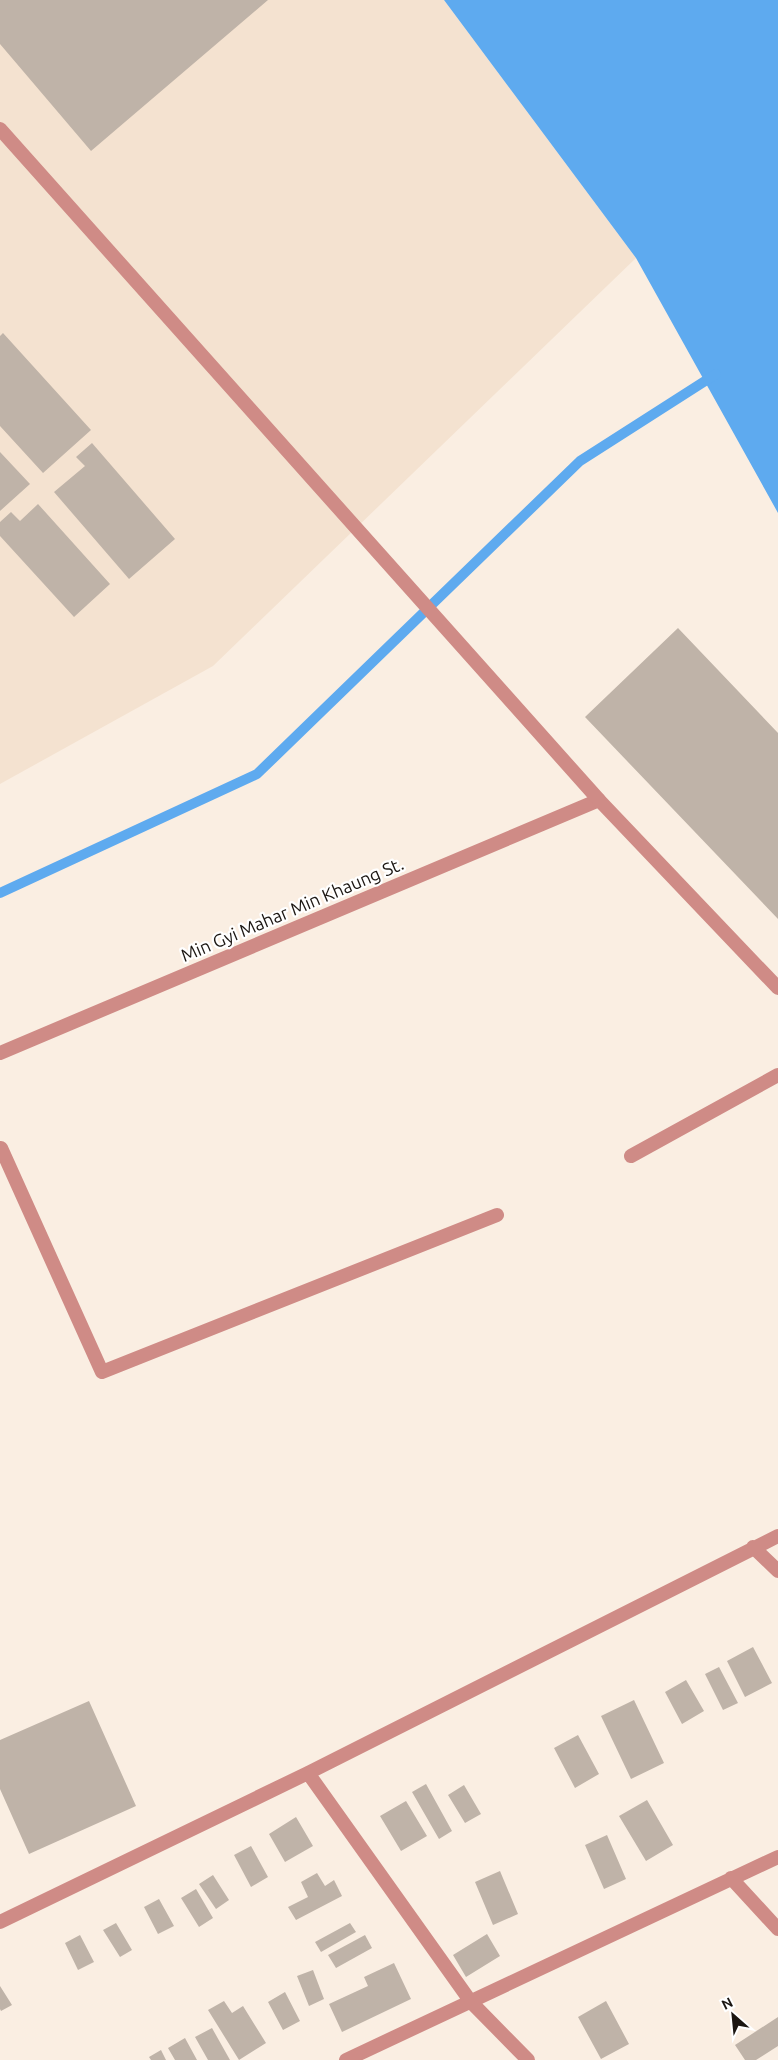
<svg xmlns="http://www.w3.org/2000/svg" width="778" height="2060" font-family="Ubuntu,sans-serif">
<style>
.built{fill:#f4e2d0}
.water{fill:#5eaaef}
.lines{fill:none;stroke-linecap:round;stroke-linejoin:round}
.stream{stroke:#5eaaef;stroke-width:10}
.building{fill:#bfb3a8}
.service{stroke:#cf8b86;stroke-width:14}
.minor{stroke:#cf8b86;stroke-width:14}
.tertiary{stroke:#cf8b86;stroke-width:14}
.labels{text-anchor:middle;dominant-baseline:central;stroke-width:4.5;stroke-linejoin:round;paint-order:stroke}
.street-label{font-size:18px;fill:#1b1612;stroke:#fff}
</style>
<rect width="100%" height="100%" fill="#faeee2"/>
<!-- built -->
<path class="built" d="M0,0H444L636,258L213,666L0,784Z"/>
<!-- water -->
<path class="water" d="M444,0H778V513L636,258Z"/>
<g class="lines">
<!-- stream -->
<path class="stream" d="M0,893L257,774L580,461L716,374"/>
</g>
<!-- building -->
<path class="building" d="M0,0H268L91,151L0,44Z
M3,333L91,430L43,473L0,426V336Z
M92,443L175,539L129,579L54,492L85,466L76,457Z
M0,452L30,484L0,511Z
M38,504L110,584L74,617L0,536V522L11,512L20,521Z
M678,628L778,733V919L585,717Z
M753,1647L772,1683L745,1697L727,1661Z
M719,1667L738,1703L723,1710L705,1674Z
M686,1680L704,1711L682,1724L665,1692Z
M634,1700L664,1763L631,1779L601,1716Z
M89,1701L136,1806L29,1854L0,1789V1740Z
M578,1735L599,1774L575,1788L554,1748Z
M426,1784L452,1831L439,1839L412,1792Z
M464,1785L481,1814L465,1823L448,1795Z
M647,1800L673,1845L646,1861L619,1816Z
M406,1801L427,1836L401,1851L380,1816Z
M296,1817L313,1846L285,1862L269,1834Z
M607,1835L626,1879L604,1889L585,1845Z
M251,1846L268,1877L251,1887L234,1855Z
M500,1871L518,1914L493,1925L475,1882Z
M317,1873L325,1886L334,1880L342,1896L296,1920L288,1907L308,1897L301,1882Z
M213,1875L229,1900L216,1909L199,1884Z
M196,1889L213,1918L199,1927L181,1898Z
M159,1899L174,1926L158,1934L144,1907Z
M116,1923L132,1950L120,1957L103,1930Z
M350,1923L356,1932L321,1952L315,1942Z
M487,1934L500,1956L466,1977L453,1955Z
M80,1935L94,1962L78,1970L65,1943Z
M365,1935L372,1948L336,1968L328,1955Z
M394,1963L411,1999L342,2032L329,2004L368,1986L364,1977Z
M313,1970L324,1999L309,2006L297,1976Z
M0,1986L12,2005L1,2011L0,2009Z
M285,1992L300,2021L283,2030L268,2002Z
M224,2001L232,2013L243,2006L266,2043L239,2060L208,2010Z
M606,2001L629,2044L601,2059L578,2017Z
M778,2017V2046L756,2060H745L735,2045Z
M212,2028L230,2060H208L195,2037Z
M185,2038L197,2060H175L168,2048Z
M161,2050L166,2060H151L149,2057Z"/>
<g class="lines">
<!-- service -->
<path class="service" d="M1,1148L102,1372L497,1215
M631,1156L778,1075"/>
<!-- minor -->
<path class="minor" d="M0,1053L599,800
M753,1547L778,1571
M308,1773L471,2002L528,2060
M731,1878L778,1929
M0,1922L308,1773L778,1536
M346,2060L778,1857"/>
<!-- tertiary -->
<path class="tertiary" d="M0,129L599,800L778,988"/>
</g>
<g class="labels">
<!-- street labels -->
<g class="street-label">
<text transform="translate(292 909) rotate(-23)">Min Gyi Mahar Min Khaung St.</text>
</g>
</g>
<!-- north arrow -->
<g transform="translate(733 2015) rotate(333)" stroke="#ffffff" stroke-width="4" paint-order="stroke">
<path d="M0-4L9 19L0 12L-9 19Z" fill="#1b1612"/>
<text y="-8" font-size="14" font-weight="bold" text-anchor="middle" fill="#1b1612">N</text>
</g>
</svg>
